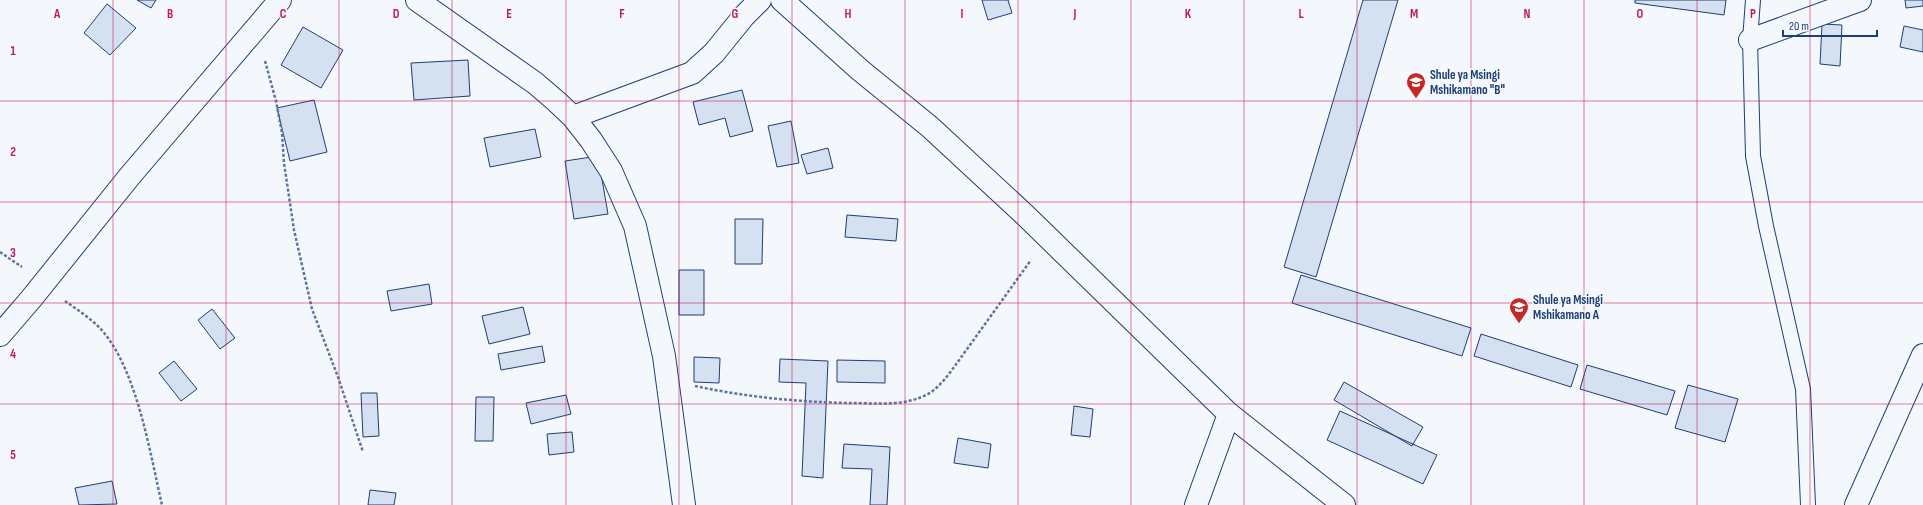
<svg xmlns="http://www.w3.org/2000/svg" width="1923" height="505" font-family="'Sofia Sans Condensed',sans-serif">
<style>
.building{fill:#d5e0f0;stroke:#1d3f73}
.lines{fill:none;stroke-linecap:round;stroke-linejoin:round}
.lane-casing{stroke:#1d3f73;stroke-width:16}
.street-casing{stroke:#1d3f73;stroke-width:24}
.secondary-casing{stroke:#1d3f73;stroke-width:24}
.path{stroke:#5e769c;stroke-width:2.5;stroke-dasharray:3 2;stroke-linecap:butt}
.lane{stroke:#f4f7fb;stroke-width:14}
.street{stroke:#f4f7fb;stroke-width:22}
.secondary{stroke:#f4f7fb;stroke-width:22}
.grid{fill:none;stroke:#c2185b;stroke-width:1;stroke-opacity:0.55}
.labels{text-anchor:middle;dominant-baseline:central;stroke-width:3;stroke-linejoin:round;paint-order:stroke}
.poi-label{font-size:13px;font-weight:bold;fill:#1d3f73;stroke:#f4f7fb;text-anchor:start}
.grid-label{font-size:13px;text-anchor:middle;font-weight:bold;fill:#c2185b;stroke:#f4f7fb;stroke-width:3;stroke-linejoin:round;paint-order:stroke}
</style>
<rect width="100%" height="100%" fill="#f4f7fb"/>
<!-- building -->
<path class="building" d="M137,0H156L151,8Z
M982,0H1008L1012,13L988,20Z
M1363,0H1398L1316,277L1284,267Z
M1635,0H1726L1724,15L1635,3Z
M1905,0H1923V6L1906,8Z
M107,4L136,28L110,55L84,33Z
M1822,24L1842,25L1840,66L1820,64Z
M1904,26L1923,30V52L1900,47Z
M303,27L343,50L321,88L281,65Z
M468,60L470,96L414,100L411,63Z
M742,90L753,131L730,137L725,118L699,125L693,102Z
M314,100L327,152L290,161L277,108Z
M791,121L799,163L777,167L768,126Z
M535,129L541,157L490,167L484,138Z
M828,148L833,168L807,174L801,155Z
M598,156L608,214L574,219L565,161Z
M847,215L898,219L896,241L845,237Z
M735,219H763L762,264H735Z
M679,270H704V315H679Z
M1301,275L1471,328L1462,356L1292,303Z
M429,284L432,304L391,311L387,291Z
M523,307L530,334L489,344L482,316Z
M212,309L235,338L220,349L198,320Z
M1481,334L1578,365L1571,387L1474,356Z
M542,346L545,362L501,370L498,354Z
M694,357L720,358L719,383L694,382Z
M780,359L828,361L823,478L802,476L806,383L779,382Z
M837,360L885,361V383L837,382Z
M174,361L197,389L181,401L159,373Z
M1587,365L1675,391L1667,415L1580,389Z
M1344,382L1423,427L1412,446L1334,400Z
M1688,385L1738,399L1725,442L1675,428Z
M361,393H377L379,436L363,437Z
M566,395L571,414L531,424L526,403Z
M476,397H494L493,441H475Z
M1074,406L1093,409L1090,437L1071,435Z
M1340,411L1437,455L1423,484L1327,440Z
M572,432L574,452L549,455L547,434Z
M958,438L991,444L988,468L954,463Z
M844,444L890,447L887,505H870L872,469L842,468Z
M112,481L117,504L79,505L75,488Z
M370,490L396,493L394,505H368Z"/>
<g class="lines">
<!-- lane casing -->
<g class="lane-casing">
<path id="lane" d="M1753,0L1750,40L1753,156L1766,226L1803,389L1808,505"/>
</g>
<!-- street casing -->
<g class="street-casing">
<path id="street" d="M417,0L535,83L556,101L573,117L591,140L611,171L635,226L664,356L684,505
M782,0L860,70L930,127L1025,215L1229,414L1344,505
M1750,40L1860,0
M573,117L692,73L714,53L744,16L760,0
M1196,505L1229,414
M1856,505L1923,355"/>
</g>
<!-- secondary casing -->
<g class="secondary-casing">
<path id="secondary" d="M0,335L31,299L129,177L280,0"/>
</g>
<!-- path -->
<path class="path" d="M265,61L276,101L282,133L284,163L294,230L312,309L338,377L363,452
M0,252L22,267
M65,301C79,311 95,321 105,334C138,376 150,453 162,505
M695,386C746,397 798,402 850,403C875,403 904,407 928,394C940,387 949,374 957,363L1031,260"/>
<!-- lane -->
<use href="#lane" class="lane"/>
<!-- street -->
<use href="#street" class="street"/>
<!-- secondary -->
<use href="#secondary" class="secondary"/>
</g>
<!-- grid -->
<path class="grid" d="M113,0V505M226,0V505M339,0V505M452,0V505M566,0V505M679,0V505M792,0V505M905,0V505M1018,0V505M1131,0V505M1244,0V505M1357,0V505M1471,0V505M1584,0V505M1697,0V505M1810,0V505M0,101H1923M0,202H1923M0,303H1923M0,404H1923"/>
<!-- icons -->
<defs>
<g id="school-pin" transform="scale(1)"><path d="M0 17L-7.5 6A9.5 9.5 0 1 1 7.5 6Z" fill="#c62828" stroke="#f4f7fb"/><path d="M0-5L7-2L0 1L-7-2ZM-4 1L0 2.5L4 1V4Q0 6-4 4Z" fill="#fff"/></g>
</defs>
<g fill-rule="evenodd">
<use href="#school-pin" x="1416" y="82"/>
<use href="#school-pin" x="1519" y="307"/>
</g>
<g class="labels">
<!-- poi labels -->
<g class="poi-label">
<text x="1430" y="75">Shule ya Msingi<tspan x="1430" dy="15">Mshikamano "B"</tspan></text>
<text x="1533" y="300">Shule ya Msingi<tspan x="1533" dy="15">Mshikamano A</tspan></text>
</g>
</g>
<g class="grid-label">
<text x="57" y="18">A</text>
<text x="170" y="18">B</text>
<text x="283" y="18">C</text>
<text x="396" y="18">D</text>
<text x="509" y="18">E</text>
<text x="622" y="18">F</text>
<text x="735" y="18">G</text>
<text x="848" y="18">H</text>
<text x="962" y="18">I</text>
<text x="1075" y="18">J</text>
<text x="1188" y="18">K</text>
<text x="1301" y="18">L</text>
<text x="1414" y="18">M</text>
<text x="1527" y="18">N</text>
<text x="1640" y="18">O</text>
<text x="1753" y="18">P</text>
<text x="13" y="55">1</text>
<text x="13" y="156">2</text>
<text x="13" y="257">3</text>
<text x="13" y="358">4</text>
<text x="13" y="459">5</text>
</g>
<!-- scale -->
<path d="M1783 30v6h94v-6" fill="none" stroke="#1d3f73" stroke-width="2"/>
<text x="1789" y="30" font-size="12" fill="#1d3f73" stroke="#f4f7fb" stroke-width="3" paint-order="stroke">20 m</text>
</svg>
